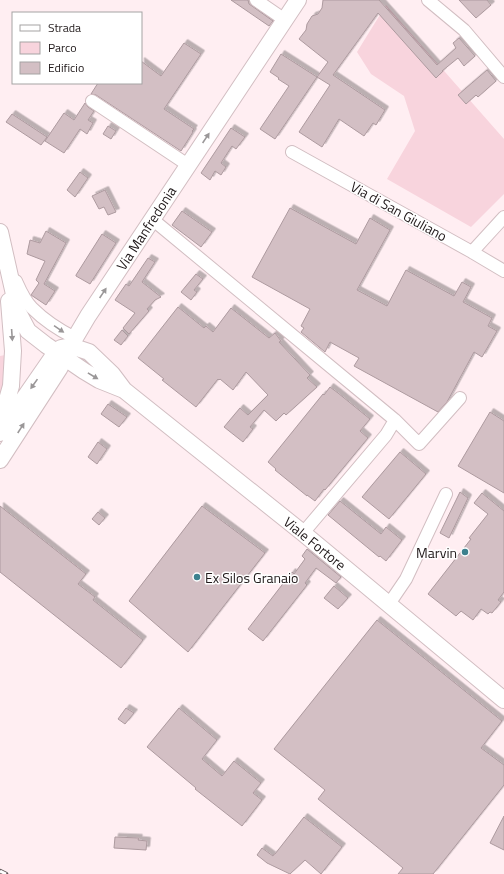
<svg xmlns="http://www.w3.org/2000/svg" width="504" height="874" font-family="'Titillium Web',sans-serif">
<style>
.green{fill:#f8d4dd}
.building{fill:#d3bfc4;stroke:#ad9a9f;filter:url(#shadow)}
.lines{fill:none;stroke-linecap:round;stroke-linejoin:round}
.minor-casing{stroke:#d2bec2;stroke-width:14}
.major-casing{stroke:#d2bec2;stroke-width:18}
.minor{stroke:#fff;stroke-width:12}
.major{stroke:#fff;stroke-width:16}
.rail-casing{stroke:#5e5456;stroke-width:4.5}
.rail{stroke:#fff;stroke-width:3;stroke-dasharray:9;stroke-linecap:butt}
.oneway{fill:#9a9798}
.poi-dot{fill:#3c818e;stroke:#fff;stroke-width:1.5}
.labels{text-anchor:middle;dominant-baseline:central;stroke-width:3;stroke-linejoin:round;paint-order:stroke}
.street-label{font-size:14px;fill:#1f1819;stroke:#fff}
.poi-label{font-size:14px;fill:#1f1819;stroke:#fff;text-anchor:end}
</style>
<defs>
<filter id="shadow"><feDropShadow dx="3.5" dy="-3.5" stdDeviation="0" flood-color="#0004"/></filter>
</defs>
<rect width="100%" height="100%" fill="#ffeef2"/>
<!-- green -->
<path class="green" d="M386,5L504,139V194L471,227L387,179L415,131L404,96L371,74L357,52Z
M5,355V399L0,410V356Z"/>
<!-- building -->
<path class="building" d="M231,0H248L249,4L252,6L273,21L269,26Z
M323,0H379L437,65L456,48L453,43L459,38L475,56L464,66L458,58L442,71H443L436,78L378,13L333,75L385,110L376,125L373,123L364,136L339,119L322,147L299,132L330,85L317,77L328,62L299,39L306,30L307,24L312,16L318,14L322,8Z
M459,0H487L491,5L476,18Z
M184,43L201,54L164,109L194,129L192,131L193,132L181,151L96,95L91,94L98,83H141V61L161,76Z
M281,54L317,77L275,139L260,129L289,86L278,79L279,78L270,72Z
M487,70L496,81L478,97L476,95L466,104L458,95Z
M85,103L88,107L94,111L88,120L93,123L87,134L80,129L64,153L45,141L64,113L74,120Z
M12,114L47,137L41,145L6,122Z
M108,126L116,131L111,139L103,134Z
M231,128L245,137L236,149L232,146L221,163L226,167L221,175L215,171L210,180L201,173Z
M80,172L88,178L75,197L67,190Z
M105,190L116,212L108,215L104,207L99,209L92,196Z
M290,208L356,244L370,218L390,230L357,290L387,306L406,270L454,296L462,282L471,287L463,302L492,318L488,326L497,331L482,357L474,352L447,402L438,412L354,366L359,358L330,342L325,352L301,332L304,328L301,326L310,309L252,277Z
M182,211L212,232L201,247L172,225Z
M46,231L66,243L44,284L55,291L46,305L31,295L39,283L36,280L45,261L27,254L30,240L40,243Z
M102,234L116,243L90,284L76,276V275Z
M148,258L155,262L142,282L161,297L155,300L147,309L149,311L129,334L123,328L135,313L115,300L126,284L129,286Z
M196,274L203,279L194,290L197,292L191,300L181,292Z
M178,307L204,328L206,326L213,332L231,308L269,338L275,333L281,341L279,342L310,375L307,378L317,387L286,415L284,413L276,421L264,410L250,427L253,429L243,442L224,427L240,408L248,415L268,395L246,372L233,390L220,379L219,380L218,379L196,407L162,380L164,379L138,358Z
M122,330L128,336L121,345L114,340Z
M330,387L338,393L370,419L360,431L368,438L325,490L324,489L315,501L307,495V496L275,470L276,469L268,462L323,394L324,395Z
M108,404L127,417L119,427L101,414Z
M490,412L504,421V493L458,466Z
M98,442L107,449L97,464L88,457Z
M400,452L426,474L389,519L362,497Z
M460,492L468,498L449,538L440,533Z
M482,493L504,511V592L498,600L501,602L492,613L490,612L488,614L481,609L473,620L461,611L456,616L428,594L471,539L469,538L488,514L474,503Z
M340,501L381,534L386,527L402,540L386,561L380,556L379,557L328,515Z
M0,506L86,574L78,584L95,597L93,600L143,640L121,668L0,572Z
M202,506L265,553L188,652L129,601Z
M98,512L105,518L99,525L92,519Z
M307,549L341,577L336,583L316,568L305,583L307,585L263,641L248,629L292,572L294,574L305,559L302,556Z
M334,586L348,598L338,609L324,598Z
M377,620L502,721L481,748L504,765V785L433,874H398L403,868L318,799L325,790L274,749Z
M126,708L134,713L125,724L118,719Z
M179,708L217,740L202,759L222,776L234,761L261,783L253,793L262,800L242,826L195,789L196,788L147,747Z
M504,816V850L490,843Z
M304,817L342,847L321,874L305,860L290,874L267,863L257,855L262,848L273,856L274,854H275Z
M115,837L139,838L138,840L147,841L146,850L114,848Z"/>
<g class="lines">
<!-- minor casing -->
<g class="minor-casing">
<path id="minor" d="M256,0L285,20
M428,0L464,30L504,77
M92,101L188,165
M292,152L472,252L504,271
M152,219L395,420L419,444L460,398
M472,252L504,217
M16,281C20,290 24,300 32,308C44,320 59,330 75,338
M303,533L386,435L395,420
M389,604L406,579L446,494"/>
</g>
<!-- major casing -->
<g class="major-casing">
<path id="major" d="M0,232L18,312L28,331L46,345L84,371L99,380L124,390
M0,424L11,386L13,351L9,301
M0,433L56,352L61,348L71,346L89,352L112,374L124,390L303,533L504,700
M0,460L59,369L75,338L88,316L298,0"/>
</g>
<!-- minor -->
<use href="#minor" class="minor"/>
<!-- major -->
<use href="#major" class="major"/>
<!-- rail casing -->
<g class="rail-casing">
<path id="rail" d="M0,871L6,874"/>
</g>
<!-- rail -->
<use href="#rail" class="rail"/>
</g>
<!-- one-way arrows -->
<defs><path id="oneway-solid" d="M-6-.8H1V-3.2L6.5 0L1 3.2V.8H-6Z"/></defs>
<g class="oneway">
<use href="#oneway-solid" transform="translate(206 138) rotate(-56)"/>
<use href="#oneway-solid" transform="translate(103 293) rotate(-56)"/>
<use href="#oneway-solid" transform="translate(59 329) rotate(34)"/>
<use href="#oneway-solid" transform="translate(12 335) rotate(86)"/>
<use href="#oneway-solid" transform="translate(93 376) rotate(31)"/>
<use href="#oneway-solid" transform="translate(34 384) rotate(125)"/>
<use href="#oneway-solid" transform="translate(21 428) rotate(-57)"/>
</g>
<!-- markers -->
<g class="poi-dot">
<circle cx="465" cy="552" r="4"/>
<circle cx="197" cy="577" r="4"/>
</g>
<g class="labels">
<!-- street labels -->
<g class="street-label">
<text transform="translate(399 211) rotate(29)">Via di San Giuliano</text>
<text transform="translate(146 228) rotate(-57)">Via Manfredonia</text>
<text transform="translate(315 543) rotate(39)">Viale Fortore</text>
</g>
<!-- poi labels -->
<g class="poi-label">
<text x="457" y="552">Marvin</text>
<text x="205" y="577" text-anchor="start">Ex Silos Granaio</text>
</g>
</g>
<!-- legend -->
<rect x="12" y="12" width="130" height="72" fill="#ffffff" stroke="#a5a3a3"/>
<rect x="20" y="25" width="20" height="6" fill="#ffffff" stroke="#a5a3a3"/>
<text x="48" y="32" font-size="12" fill="#1f1819">Strada</text>
<rect x="20" y="42" width="20" height="12" fill="#f8d4dd" stroke="#a5a3a3"/>
<text x="48" y="52" font-size="12" fill="#1f1819">Parco</text>
<rect x="20" y="62" width="20" height="12" fill="#d3bfc4" stroke="#a5a3a3"/>
<text x="48" y="72" font-size="12" fill="#1f1819">Edificio</text>
</svg>
